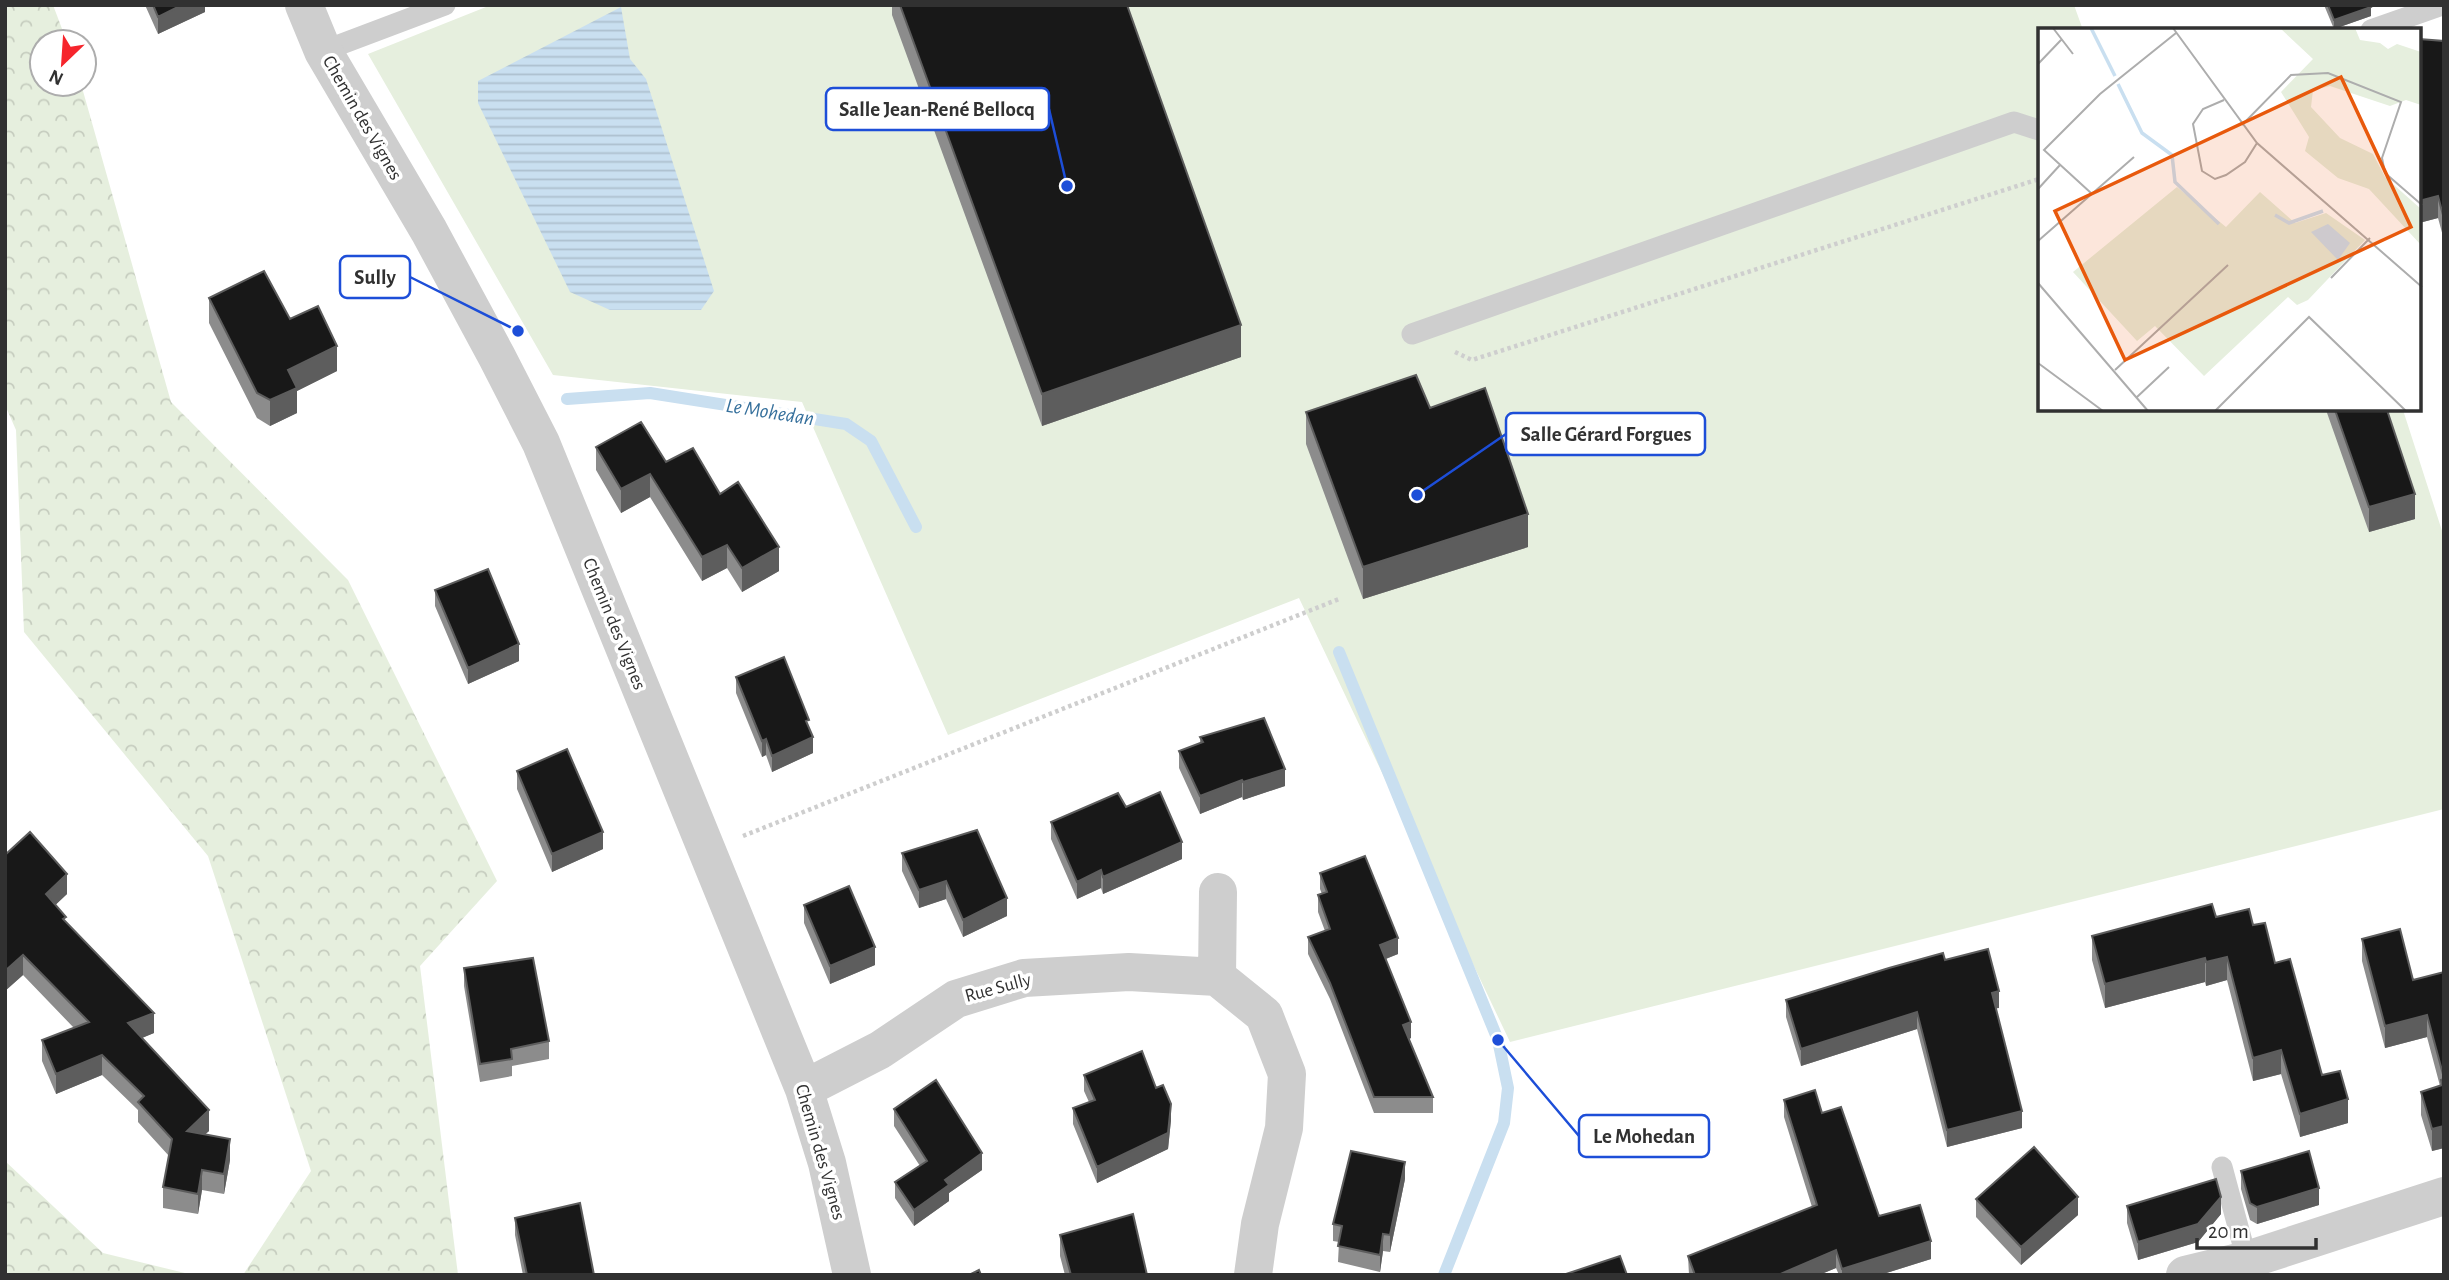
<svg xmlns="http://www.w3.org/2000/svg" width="2449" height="1280" font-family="'Alegreya Sans',sans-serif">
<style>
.green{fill:#e6efde}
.forest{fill:url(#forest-crowns)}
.water{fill:url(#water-rules)}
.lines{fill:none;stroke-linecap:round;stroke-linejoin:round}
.stream{stroke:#c9dff0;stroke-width:12}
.path{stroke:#cecece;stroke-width:4.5;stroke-dasharray:3.5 3.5;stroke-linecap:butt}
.service{stroke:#cecece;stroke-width:21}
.minor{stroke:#cecece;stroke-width:38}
.wall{fill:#8c8c8c}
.shaded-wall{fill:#5d5d5d}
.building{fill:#181818;stroke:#5d5d5d;stroke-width:2}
.labels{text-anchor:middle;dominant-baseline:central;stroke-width:7;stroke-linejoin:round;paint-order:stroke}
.street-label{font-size:19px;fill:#313131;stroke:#fff}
.water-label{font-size:21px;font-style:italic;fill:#36709c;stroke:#fff}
.inset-river{fill:none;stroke:#c9dff0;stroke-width:3.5}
.inset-road{fill:none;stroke:#adadad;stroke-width:2}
.view{fill:#e8590c;fill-opacity:0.15;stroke:#e8590c;stroke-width:3.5}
.inset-edge{fill:none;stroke:#313131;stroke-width:3.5}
.leader{fill:none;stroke:#1d4ed8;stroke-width:2.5}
.callout-dot{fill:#1d4ed8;stroke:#fff;stroke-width:2.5}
.callout{fill:#fff;stroke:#1d4ed8;stroke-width:2.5}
.callout-label{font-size:21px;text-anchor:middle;font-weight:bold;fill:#313131}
</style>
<defs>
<pattern id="forest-crowns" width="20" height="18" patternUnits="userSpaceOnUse" patternTransform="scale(1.75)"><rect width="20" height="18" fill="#e6efde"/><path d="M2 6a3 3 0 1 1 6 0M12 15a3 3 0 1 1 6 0" fill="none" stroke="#c6cdbf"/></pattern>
<pattern id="water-rules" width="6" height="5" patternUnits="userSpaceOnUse" patternTransform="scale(1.75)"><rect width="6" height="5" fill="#c9dff0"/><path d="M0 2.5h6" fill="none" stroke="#adc0ce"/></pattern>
</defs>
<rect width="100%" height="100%" fill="#fff"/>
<!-- green -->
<path class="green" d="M491,5H2074L2083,30H2039V410H2403L2444,537V809L1510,1042L1299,598L948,735L802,402L553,375L368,54Z"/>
<!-- forest -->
<path class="forest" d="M5,5H53L67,42H42V84H81L171,402L348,580L497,881L420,966L458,1275H243L311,1171L208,856L24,632L16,430L5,405Z
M5,1161L103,1253L193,1275H5Z"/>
<!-- water -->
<path class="water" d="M621,7L630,59L646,79L714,291L701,310H610L570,292L478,103V81Z"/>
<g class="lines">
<!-- stream -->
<path class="stream" d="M567,399L650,393L846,424L871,441L916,527
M1339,652L1498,1040L1508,1088L1504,1123L1444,1275"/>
<!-- path -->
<path class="path" d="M1455,352L1472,360L2039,179
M743,836L1339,599"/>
<!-- service -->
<path class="service" d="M2371,30L2442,5
M323,51L445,5
M1412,334L2014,122L2039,130
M2222,1167L2247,1260"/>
<!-- minor -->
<path class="minor" d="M304,5L323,51L429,231L497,357L541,443L804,1089L827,1163L852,1275
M1217,977L1218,892
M804,1089L880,1050L956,999L1024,978L1129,972L1217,977L1264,1015L1287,1074L1284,1128L1260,1224L1253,1275
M2185,1275L2247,1260L2444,1196"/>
</g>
<!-- wall -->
<path class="wall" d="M145,5H205V12L158,34Z
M892,5H1127L1241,357L1042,426L892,15Z
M2324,5H2370L2371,16L2334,29Z
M2444,41V240L2438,218L2419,223Z
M209,298L290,319L337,371L297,391V413L270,426L257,418L209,323Z
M1430,408L1528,547L1363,599L1306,444V412Z
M2326,410H2387L2415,519L2369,532Z
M596,447L666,462L720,494L779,571L742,592L727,568L702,581L650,497L621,513L596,470Z
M435,590L519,661L468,684L435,606Z
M736,677L809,729L813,753L772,772L766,755L762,757L736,693Z
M1200,737L1285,786L1243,800L1242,797L1200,814L1179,768V751L1200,743Z
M517,771L603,849L552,872L517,789Z
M1051,822L1182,859L1103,894L1101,888L1077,899L1051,839Z
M902,853L1007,916L963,937L946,899L919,908L902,871Z
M5,855L67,894L55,905L66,922L154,1033L141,1038L209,1131L205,1134L230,1160L224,1194L202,1190L198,1214L163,1208V1187L169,1156L138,1122V1110L102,1075L56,1094L42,1061V1040L74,1028L23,975L5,991Z
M1320,873L1398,954L1386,959L1411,1038L1409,1039L1433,1097V1113H1374L1330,999L1308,954V937L1325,931L1318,912V895L1322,894L1320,889Z
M804,905L875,965L830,984L804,923Z
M2216,917L2253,925L2275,963L2322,1075L2348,1123L2300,1137L2281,1074L2253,1081L2227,980L2206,986L2205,982L2105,1008L2092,960V936Z
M2362,939L2413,980L2444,972V1148L2432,1151L2421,1115V1092L2440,1086L2427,1037L2385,1048L2362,961Z
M1945,960L1999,1008H1996L2022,1128L1947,1147L1917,1029L1801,1066L1786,1017V1000Z
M464,968L549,1041V1059L512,1066V1076L480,1082L464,986Z
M1084,1075L1156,1088L1171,1120L1168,1149L1097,1183L1073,1124V1108L1089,1102L1084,1091Z
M1784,1100L1822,1113L1879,1216L1931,1259L1880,1275H1839L1836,1268L1819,1275H1689L1688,1256L1812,1207L1784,1117Z
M894,1109L982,1170L949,1193V1201L914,1226L895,1198V1182L920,1166L894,1126Z
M2241,1171L2319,1205L2257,1224L2250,1220L2241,1189Z
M1405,1179L1390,1252L1383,1251L1380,1272L1338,1262L1339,1242L1333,1241V1224Z
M1976,1199L2078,1215L2021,1265L1976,1217Z
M2127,1206L2221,1214L2198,1242L2138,1260L2127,1223Z
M515,1218L594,1275H523L515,1235Z
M1060,1235L1147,1275H1065L1060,1256Z"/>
<!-- shaded-wall -->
<path class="shaded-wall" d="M182,5H205V12L158,34V17Z
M2371,7V16L2334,29V20Z
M2438,196V218L2419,223V201Z
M1241,325V357L1042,426V394Z
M337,346V371L297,391V413L270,426V400L288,370Z
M650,474V497L621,513V489Z
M2415,494V519L2369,532V507Z
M1528,514V547L1363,599V567Z
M727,545V568L702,581V557Z
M779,547V571L742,592V568Z
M519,644V661L468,684V668Z
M813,737V753L772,772V756Z
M766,739V755L762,757V741Z
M1285,769V786L1243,800V782Z
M1242,780V797L1200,814V796Z
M603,832V849L552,872V854Z
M1182,842V859L1103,894V877Z
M1101,870V888L1077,899V882Z
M67,874V894L46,914V894Z
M946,881V899L919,908V890Z
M1007,898V916L963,937V920Z
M1398,938V954L1380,961V945Z
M875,947V965L830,984V966Z
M23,955V975L5,991V971Z
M2227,957V980L2206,986V962Z
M2205,958V982L2105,1008V984Z
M1999,991V1008L1992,1009V993Z
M1917,1012V1029L1801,1066V1049Z
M154,1013V1033L128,1044V1023Z
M2427,1015V1037L2385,1048V1026Z
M1411,1022V1038L1403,1041V1025Z
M2281,1050V1074L2253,1081V1058Z
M102,1055V1075L56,1094V1074Z
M2348,1099V1123L2300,1137V1114Z
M1171,1104V1120L1168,1149L1097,1183V1167Z
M209,1110V1131L187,1151V1131Z
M2022,1111V1128L1947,1147V1130Z
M2444,1126V1148L2432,1151V1129Z
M230,1139V1160L224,1194V1174Z
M982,1153V1170L949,1193V1201L914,1226V1210L945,1180Z
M1405,1162V1179L1390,1252V1235Z
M202,1170V1190L198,1214V1194Z
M2319,1188V1205L2257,1224V1207Z
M2078,1197V1215L2021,1265V1247Z
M2221,1197V1214L2198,1242L2138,1260V1242Z
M1383,1234V1251L1380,1272V1255Z
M1931,1241V1259L1880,1275H1842V1269Z
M1836,1250V1268L1819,1275H1778Z"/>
<!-- building -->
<path class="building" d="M153,5H182L158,17Z
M900,5H1127L1241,325L1042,394Z
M2328,5H2370L2371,7L2334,20Z
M2419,39L2444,41V219L2438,196L2419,201Z
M264,271L290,319L318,306L337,346L288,370L297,388L270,400L257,393L209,298Z
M1416,375L1430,408L1485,388L1528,514L1363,567L1306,412Z
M2335,410H2387L2415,494L2369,507Z
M641,422L666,462L693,448L720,494L738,482L779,547L742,568L727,545L702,557L650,474L621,489L596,447Z
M488,569L519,644L468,668L435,590Z
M784,657L809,720L806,721L813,737L772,756L766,739L762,741L736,677Z
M1264,718L1285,769L1243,782L1242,780L1200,796L1179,751L1203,742L1200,737Z
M567,749L603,832L552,854L517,771Z
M1160,792L1182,842L1103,877L1101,870L1077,882L1051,822L1118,793L1126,807Z
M977,830L1007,898L963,920L946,881L919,890L902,853Z
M30,832L67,874L46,894L66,917L63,919L154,1013L128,1023L209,1110L187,1131L230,1139L224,1174L202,1170L198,1194L163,1187L172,1139L138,1102L144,1096L102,1055L56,1074L42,1040L89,1022L23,955L5,971V855Z
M1365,856L1398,938L1380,945L1411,1022L1403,1025L1433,1097H1374L1330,983L1308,937L1330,929L1318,895L1327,892L1320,873Z
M849,886L875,947L830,966L804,905Z
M2212,904L2216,917L2249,909L2253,925L2265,923L2275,963L2290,959L2322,1075L2340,1071L2348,1099L2300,1114L2281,1050L2253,1058L2227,957L2206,962L2205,958L2105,984L2092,936Z
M2400,929L2413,980L2444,972V1078L2427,1015L2385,1026L2362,939Z
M1988,949L1999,991L1992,993L2022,1111L1947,1130L1917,1012L1801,1049L1786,1000L1889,968L1943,953L1945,960Z
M533,958L549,1041L511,1049L512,1059L480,1064L464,968Z
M1142,1051L1156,1088L1163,1085L1171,1104L1168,1133L1097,1167L1073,1108L1095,1100L1084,1075Z
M2444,1079V1126L2432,1129L2421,1092L2442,1085L2441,1080Z
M936,1080L982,1153L945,1180L949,1185L914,1210L895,1182L927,1161L894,1109Z
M1815,1090L1822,1113L1841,1107L1879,1216L1920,1205L1931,1241L1842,1269L1836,1250L1778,1275H1695L1688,1256L1817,1205L1784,1100Z
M2034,1147L2078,1197L2021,1247L1976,1199Z
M1351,1151L1405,1162L1390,1235L1383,1234L1380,1255L1338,1246L1342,1226L1333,1224Z
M2309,1151L2319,1188L2257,1207L2250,1203L2241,1171Z
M2216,1179L2221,1197L2198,1224L2138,1242L2127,1206Z
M580,1203L594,1275H527L515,1218Z
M1133,1214L1147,1275H1071L1060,1235Z
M1620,1256L1627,1275H1563Z
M979,1270L981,1275H969Z"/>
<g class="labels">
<!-- street labels -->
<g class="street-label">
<text transform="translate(362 118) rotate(60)">Chemin des Vignes</text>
<text transform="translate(614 624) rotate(68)">Chemin des Vignes</text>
<text transform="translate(998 988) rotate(-15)">Rue Sully</text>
<text transform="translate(820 1152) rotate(74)">Chemin des Vignes</text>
</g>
<!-- water labels -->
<g class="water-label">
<text transform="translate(770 412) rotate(9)">Le Mohedan</text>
</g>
</g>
<!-- overview -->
<g transform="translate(2038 28)">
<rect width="383" height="383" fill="#fff"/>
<path d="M139,159L188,199L222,164L257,195L288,185L327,212L270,272L259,277L250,269L166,348L117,298L99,313L35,244Z" fill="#e6efde"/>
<path d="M242,0H317L322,12L342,15L350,21L359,16L383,24V77L368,72L352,78L292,58L275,62L273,79L302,110L335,126L347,149L383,181V217L331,161L300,150L267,123L271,109L243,64L275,31Z" fill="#e6efde"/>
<path d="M290,196L312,215L300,232L273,204Z" fill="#c9dff0"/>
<path class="inset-river" d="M53,0L77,48M80,56L104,105L134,127L137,154L181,196M237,187L251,195L285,183"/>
<path class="inset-road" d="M15,0L35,26M135,0L219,115L384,259M0,36L23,12M186,72L165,81L155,96L164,143L177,151L188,147L207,134L219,115M204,97L253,47L290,45L363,74L344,130L347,145L384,177M0,161L22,137M53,165L6,122L62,66L138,5M0,213L96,129M293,250L332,210M0,255L110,383M0,335L65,383M77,342L190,237M99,369L131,339M177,383L271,289L368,383"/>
<path class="view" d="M303,49L373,199L87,332L17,183Z"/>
<rect width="383" height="383" class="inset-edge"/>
</g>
<!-- callouts -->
<path class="leader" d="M1067 186L1049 109M518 331L410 277M1417 495L1506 434M1498 1040L1579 1136"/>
<g class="callout-dot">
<circle cx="1067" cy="186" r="7"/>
<circle cx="518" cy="331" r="7"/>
<circle cx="1417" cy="495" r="7"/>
<circle cx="1498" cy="1040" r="7"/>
</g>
<g class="callout">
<rect x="826" y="88" width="223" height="42" rx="7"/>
<rect x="340" y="256" width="70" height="42" rx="7"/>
<rect x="1506" y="413" width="199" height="42" rx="7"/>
<rect x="1579" y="1115" width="130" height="42" rx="7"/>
</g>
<g class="callout-label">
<text x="937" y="116">Salle Jean-René Bellocq</text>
<text x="375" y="284">Sully</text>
<text x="1606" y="441">Salle Gérard Forgues</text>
<text x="1644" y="1143">Le Mohedan</text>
</g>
<!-- border -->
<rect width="2449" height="1280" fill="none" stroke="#313131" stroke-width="14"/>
<!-- north arrow -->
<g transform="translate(63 63) rotate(205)"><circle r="33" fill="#ffffff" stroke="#adadad" stroke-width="2"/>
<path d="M0-5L12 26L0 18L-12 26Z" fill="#f6252c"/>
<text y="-10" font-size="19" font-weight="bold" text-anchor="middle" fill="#313131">N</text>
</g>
<!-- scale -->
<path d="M2197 1238v10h119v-10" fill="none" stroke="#313131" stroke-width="3.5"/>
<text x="2208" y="1238" font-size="21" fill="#313131" stroke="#ffffff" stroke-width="5" paint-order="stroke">20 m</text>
</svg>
